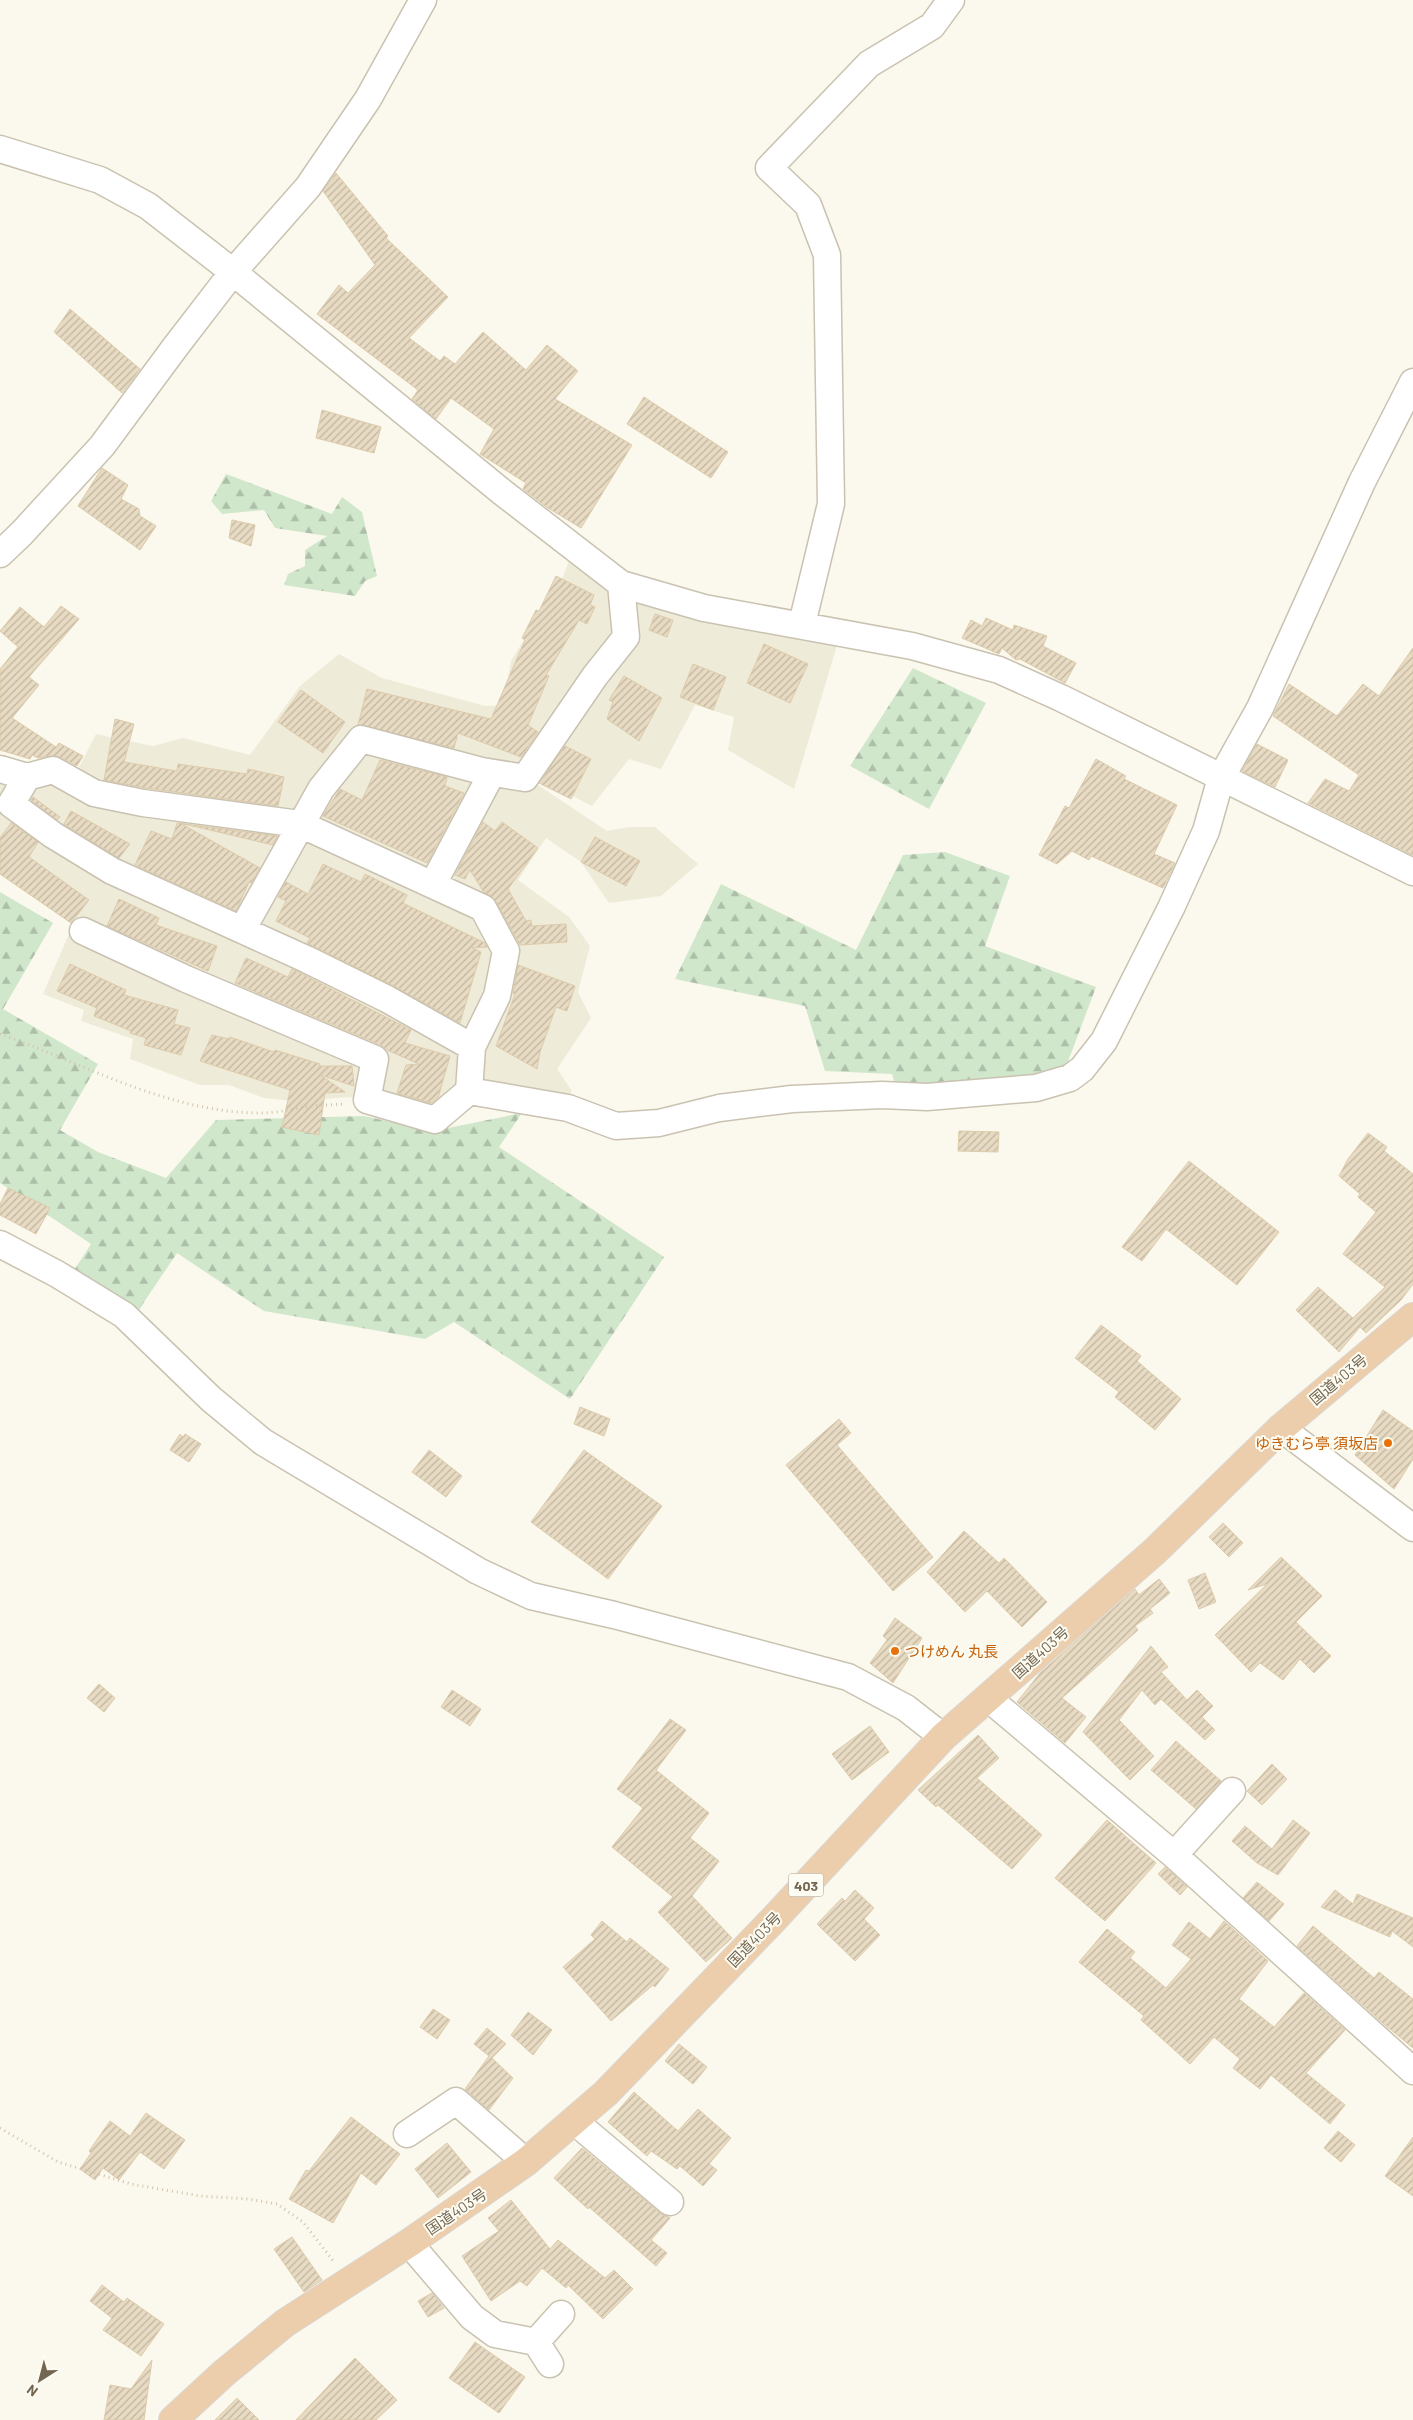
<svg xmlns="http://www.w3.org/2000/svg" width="1413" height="2420" font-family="Barlow,'Noto Sans JP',sans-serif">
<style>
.residential{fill:#eeebd9}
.forest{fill:url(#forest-firs)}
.building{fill:url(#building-hatch);stroke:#ddcbaa}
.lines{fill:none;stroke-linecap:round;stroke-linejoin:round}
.street-casing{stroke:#cac2b1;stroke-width:29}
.highway-casing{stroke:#dbd7d2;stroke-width:30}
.path{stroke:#d2c4ab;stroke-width:3;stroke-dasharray:1 4;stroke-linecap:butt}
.street{stroke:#fff;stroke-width:26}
.highway{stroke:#eccdac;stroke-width:28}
.food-dot{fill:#e8710a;stroke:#fdfcf3;stroke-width:2}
.labels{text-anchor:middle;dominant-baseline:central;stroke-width:4;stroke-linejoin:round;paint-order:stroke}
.shield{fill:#fdfcf3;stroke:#9d9482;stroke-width:1}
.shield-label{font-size:14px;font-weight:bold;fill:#746752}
.street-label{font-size:15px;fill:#746752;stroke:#fdfcf3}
.food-label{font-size:15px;fill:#c56008;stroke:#fdfcf3;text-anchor:end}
</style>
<defs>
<pattern id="forest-firs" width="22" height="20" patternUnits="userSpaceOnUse" patternTransform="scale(1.25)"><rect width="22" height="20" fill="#d0e7cc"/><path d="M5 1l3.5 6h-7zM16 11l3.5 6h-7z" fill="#adbfa8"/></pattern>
<pattern id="building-hatch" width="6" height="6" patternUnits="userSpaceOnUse" patternTransform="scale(1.25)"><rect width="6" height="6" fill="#e8dbc3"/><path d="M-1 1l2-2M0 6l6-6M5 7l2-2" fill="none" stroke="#c1b5a1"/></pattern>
</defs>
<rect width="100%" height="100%" fill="#fbf9ed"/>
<!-- residential -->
<path class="residential" d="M571,555L610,585L617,632L523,770L356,729L294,816L112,791L75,775L96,734L153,746L183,738L250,755L300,686L339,654L382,678L485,706L503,705L511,661L533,625L554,602Z
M631,598L838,642L794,789L728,750L734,717L695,705L661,769L629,759L592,806L539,779L635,645Z
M362,750L477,777L428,873L314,816Z
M0,765L17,776L2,808L460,1049L456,1089L424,1112L374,1092L381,1054L215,984L64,912L0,867Z
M46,776L287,836L241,919L138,877L21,799Z
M494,782L535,783L607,831L629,827H655L698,864L661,896L609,903L581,862L546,838L518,880L569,917L590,946L578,992L591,1018L557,1069L572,1091L564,1100L478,1085V1055L516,946L444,880Z
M307,834L474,912L498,954L491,995L469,1034L252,925Z
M69,934L365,1064L353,1097L295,1101L264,1098L229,1085H200L130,1059L133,1039L81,1021L84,1010L43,994Z"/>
<!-- forest -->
<path class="forest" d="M226,474L332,514L342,497L362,512L377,576L365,581L355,596L284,585L288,574L305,566V550L327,536L275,528L264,510L222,514L211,501Z
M913,668L986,703L929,809L850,766Z
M945,852L1010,876L985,946L1096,987L1057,1091L896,1088L892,1074L825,1071L805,1006L675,979L721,884L856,950L903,855Z
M0,892L53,923L3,1009L98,1064L60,1130L98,1152L166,1178L216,1120L364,1116L433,1131L522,1113L499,1147L664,1257L570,1399L454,1322L425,1339L264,1311L177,1253L132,1320L69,1278L91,1244L0,1183Z"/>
<!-- building -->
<path class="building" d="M336,173L388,236L386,238L448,297L409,338L440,361L444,356L455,364L483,332L526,370L547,345L578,371L555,399L632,445L581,528L548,508L523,489L526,483L480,454L494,429L451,398L436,419L412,399L418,390L317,314L339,285L348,293L375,265L323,191Z
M70,309L140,369L122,393L54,332Z
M644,397L728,452L711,478L627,424Z
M322,410L381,427L374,453L316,438Z
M102,468L128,485L121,499L139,509L140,516L156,526L140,550L78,506Z
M232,520L255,525L251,546L229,538Z
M556,576L594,595L590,605L595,607L587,624L579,620L546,675L549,676L528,725L538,732L521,757L458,733L454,748L358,725L367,689L491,719L525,640L522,638L536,610L539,611Z
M61,606L79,619L29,677L39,685L12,718L56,747L59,743L83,756L77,766L60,757L49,756L38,758L32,755L30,759L0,750V669L18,647L0,631L20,607L44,627Z
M655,614L673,620L667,637L649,630Z
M986,618L1013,630L1014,625L1047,636L1043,646L1076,663L1065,683L1020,659L1016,660L1002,648L999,654L962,638L971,620L982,626Z
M764,644L808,664L790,703L747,683Z
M1413,648V855L1308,803L1325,779L1349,791L1359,775L1273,716L1289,684L1337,716L1363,684L1379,696Z
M693,664L726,677L713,710L680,697Z
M624,676L662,698L639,741L607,719L613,702L609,700Z
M301,690L345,722L323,753L278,722Z
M115,719L134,724L124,762L177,771L178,764L247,774L248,769L284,777L278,806L146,788L104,780Z
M1257,744L1288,760L1275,787L1242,771Z
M565,746L591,759L571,799L539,783Z
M1096,759L1126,776L1124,779L1177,805L1154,854L1175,863L1163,888L1091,856L1089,860L1072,851L1057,864L1039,855L1065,806L1069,808Z
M380,760L447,777L445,786L464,793L427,863L323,816L340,789L362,800Z
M33,797L60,817L57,820L31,800Z
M71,811L130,844L119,858L64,824Z
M483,822L495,831L502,822L538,848L508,889L526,921L531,920L532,926L566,924L567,942L520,945L496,901L483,891L470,870L465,879L455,875Z
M11,823L38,842L29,857L89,900L71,923L0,874V838Z
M177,823L277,836L273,845L180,823L260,868L251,883L249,882L236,911L135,865L151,831L172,839Z
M595,837L640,861L626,886L581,862Z
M323,864L361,882L365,874L407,895L403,903L485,943L487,947L472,948L481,952L460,1023L394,986L307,943L310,938L276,921L286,901L278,897L286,882L308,894Z
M119,899L159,918L156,925L217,946L208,971L107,926Z
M246,958L288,977L292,969L300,973L411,1030L405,1043L450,1056L438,1098L431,1103L397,1093L406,1065L419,1064L387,1050L381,1045L235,983Z
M70,964L126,990L124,995L178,1010L174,1024L190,1028L181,1055L144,1045L146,1038L130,1033L131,1031L94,1016L97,1008L57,991Z
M518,965L575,986L567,1011L556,1007L540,1052L537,1069L496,1046L515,994H513Z
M212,1035L229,1039L230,1037L274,1052L275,1050L320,1064L319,1066H352L354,1086L320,1075L345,1092L325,1093L319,1135L282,1127L290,1090L200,1061Z
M959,1131L999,1132L998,1152L958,1151Z
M1368,1133L1387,1147L1384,1151L1413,1174V1284L1401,1300L1366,1333L1360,1327L1339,1352L1296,1310L1318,1287L1353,1318L1385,1287L1343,1254L1376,1212L1358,1197L1360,1194L1339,1176L1348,1159Z
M1189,1161L1279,1232L1237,1285L1166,1229L1142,1261L1122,1247Z
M8,1188L50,1208L36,1234L0,1215V1204Z
M1101,1325L1141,1356L1137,1361L1181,1399L1155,1430L1115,1397L1119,1392L1075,1358Z
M580,1407L610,1419L604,1436L574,1424Z
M1383,1410L1413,1431V1459L1394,1489L1355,1455Z
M839,1419L851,1433L837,1445L933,1557L893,1591L786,1465Z
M180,1434L183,1437L185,1434L201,1444L189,1462L170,1450Z
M429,1450L462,1476L446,1497L412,1472Z
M584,1450L662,1506L608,1579L531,1522Z
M1223,1523L1243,1543L1229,1557L1209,1537Z
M964,1531L999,1563L1004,1558L1047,1602L1022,1627L987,1591L965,1612L927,1572Z
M1281,1557L1322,1596L1296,1622L1331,1656L1314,1673L1300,1659L1283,1680L1260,1663L1251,1672L1215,1635L1267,1584L1248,1590Z
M1205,1573L1216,1602L1199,1609L1188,1580Z
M1159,1579L1170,1593L1150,1609L1153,1613L1135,1626L1138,1630L1062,1698L1086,1717L1065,1743L1017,1702L1040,1673L1135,1589L1139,1595Z
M895,1618L922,1638L893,1683L870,1663L887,1640L883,1636Z
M1151,1646L1168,1667L1161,1672L1187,1700L1197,1690L1213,1706L1202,1717L1215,1730L1205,1740L1161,1699L1155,1705L1142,1690L1119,1720L1154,1756L1130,1780L1083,1732Z
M99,1684L115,1698L104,1712L87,1698Z
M452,1690L481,1709L470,1726L441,1707Z
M670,1719L686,1730L656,1770L709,1813L690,1838L719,1861L692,1896L732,1938L706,1962L658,1912L673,1897L612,1847L643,1808L617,1789Z
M870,1726L889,1752L852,1780L832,1754Z
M978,1735L999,1758L977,1778L1042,1835L1012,1869L938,1805L936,1807L918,1790Z
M1176,1741L1221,1781L1196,1809L1151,1770Z
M1272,1764L1287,1779L1262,1805L1247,1791Z
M1107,1820L1156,1863L1105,1921L1055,1878Z
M1293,1820L1310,1833L1278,1875L1257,1863L1232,1841L1245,1826L1272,1849Z
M1165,1867L1187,1887L1180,1895L1158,1874Z
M1257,1882L1284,1904L1269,1921L1243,1898Z
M855,1890L874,1908L864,1919L880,1935L855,1961L817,1924L842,1898L845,1901Z
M1335,1890L1353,1904L1357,1894L1413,1918V1947L1392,1931L1390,1937L1321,1907Z
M602,1921L627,1942L630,1938L669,1969L655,1987L653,1985L611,2021L563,1967L595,1939L591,1935Z
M1224,1921L1268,1961L1239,1999L1274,2027L1304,1993L1345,2030L1306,2073L1345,2105L1330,2124L1271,2075L1260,2089L1233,2068L1240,2059L1214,2037L1190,2064L1141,2020L1144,2016L1079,1962L1107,1929L1135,1952L1130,1958L1166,1988L1191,1959L1172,1945L1189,1922L1210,1939Z
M1313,1926L1374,1978L1379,1972L1413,1999V2048L1384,2024L1297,1946Z
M433,2009L450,2020L437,2039L420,2027Z
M528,2012L552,2030L533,2055L511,2035Z
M487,2028L506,2044L492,2058L513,2078L489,2110L465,2089L489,2056L474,2044Z
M679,2044L707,2067L693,2084L665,2061Z
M634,2092L678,2131L698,2109L731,2138L709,2164L717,2170L703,2186L680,2166L677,2169L651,2151L647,2156L608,2122Z
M146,2113L185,2140L164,2169L140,2152L119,2180L103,2168L95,2180L80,2169L91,2153L89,2151L110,2121L130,2136Z
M351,2117L400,2154L376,2185L361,2173L333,2223L289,2199L306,2170L309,2171Z
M1338,2131L1355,2145L1341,2162L1324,2148Z
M1413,2137V2196L1385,2176Z
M447,2143L471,2172L438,2198L415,2169Z
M582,2148L660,2213L670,2218L651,2240L667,2253L656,2266L589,2207L588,2209L554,2178Z
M511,2200L550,2249L558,2240L605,2278L614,2270L633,2289L603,2319L568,2285L566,2288L542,2268L527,2286L520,2281L491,2301L462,2256L499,2231L488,2218Z
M292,2237L322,2280L304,2292L274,2249Z
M102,2285L124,2302L127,2298L164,2324L141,2356L103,2330L112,2318L90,2301Z
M432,2293L444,2308L428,2317L418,2301Z
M475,2342L525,2377L499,2413L449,2378Z
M355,2358L397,2400L376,2420H296Z
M152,2360L144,2420H104L110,2385L131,2389Z
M237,2398L259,2420H215Z"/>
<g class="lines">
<!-- street casing -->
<g class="street-casing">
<path id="street" d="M0,149L100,180L148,206L233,272L502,492L621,584L704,608L912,646L999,670L1061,698L1413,872
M0,554L22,533L102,446L176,346L233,272L308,187L368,99L423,0
M802,624L831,504L827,255L808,205L769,168L869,64L932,26L951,0
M0,769L27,777L11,804L53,835L112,871L306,959L387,999L472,1047L469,1091L435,1120L367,1100L375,1059L186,979L83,931
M27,777L53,770L94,793L143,803L300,824L483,908L506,951L497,996L472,1047
M433,884L492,773
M242,930L321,789L361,739L482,771L525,778L595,676L626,637L621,584
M469,1091L568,1108L616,1126L659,1123L719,1108L792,1099L882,1095L927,1097L1036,1088L1070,1078L1082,1069L1104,1041L1171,908L1206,831L1221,778L1260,708L1362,482L1413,382
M0,1244L57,1274L124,1315L211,1399L263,1442L478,1571L531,1596L614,1615L848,1677L906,1708L943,1737
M1281,1428L1413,1528
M988,1698L1174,1855L1413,2071
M1174,1855L1232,1791
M574,2121L670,2202
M407,2134L456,2101L526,2162
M409,2243L472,2317L495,2334L536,2342L550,2364
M536,2342L561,2314"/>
</g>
<!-- highway casing -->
<g class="highway-casing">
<path id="highway" d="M173,2420L224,2373L285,2323L409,2243L526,2162L606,2093L773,1920L943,1737L1155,1551L1281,1428L1413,1317"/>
</g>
<!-- path -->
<path class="path" d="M0,1034C85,1064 169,1113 261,1113C277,1113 291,1109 306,1107C319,1105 332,1105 345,1104
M0,2128L58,2162L131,2184L200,2196L248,2199L277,2204L303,2222L334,2262"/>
<!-- street -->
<use href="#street" class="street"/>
<!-- highway -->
<use href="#highway" class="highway"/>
</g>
<!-- markers -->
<g class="food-dot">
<circle cx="1388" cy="1443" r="5"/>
<circle cx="895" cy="1651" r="5"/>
</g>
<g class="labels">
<!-- shield labels -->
<rect class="shield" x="788.5" y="1873.5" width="35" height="23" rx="4"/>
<g class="shield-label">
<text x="806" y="1885">403</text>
</g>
<!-- street labels -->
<g class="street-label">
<text transform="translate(1338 1379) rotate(-40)">国道403号</text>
<text transform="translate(1040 1652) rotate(-42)">国道403号</text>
<text transform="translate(754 1939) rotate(-46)">国道403号</text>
<text transform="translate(456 2211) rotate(-34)">国道403号</text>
</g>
<!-- food labels -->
<g class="food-label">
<text x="1378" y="1443">ゆきむら亭 須坂店</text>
<text x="905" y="1651" text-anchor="start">つけめん 丸長</text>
</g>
</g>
<!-- north arrow -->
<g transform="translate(40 2380) rotate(216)" stroke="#fdfcf3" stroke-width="4" paint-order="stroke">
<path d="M0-4L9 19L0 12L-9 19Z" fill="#746752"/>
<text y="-8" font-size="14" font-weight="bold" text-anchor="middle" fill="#746752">N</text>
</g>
</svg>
